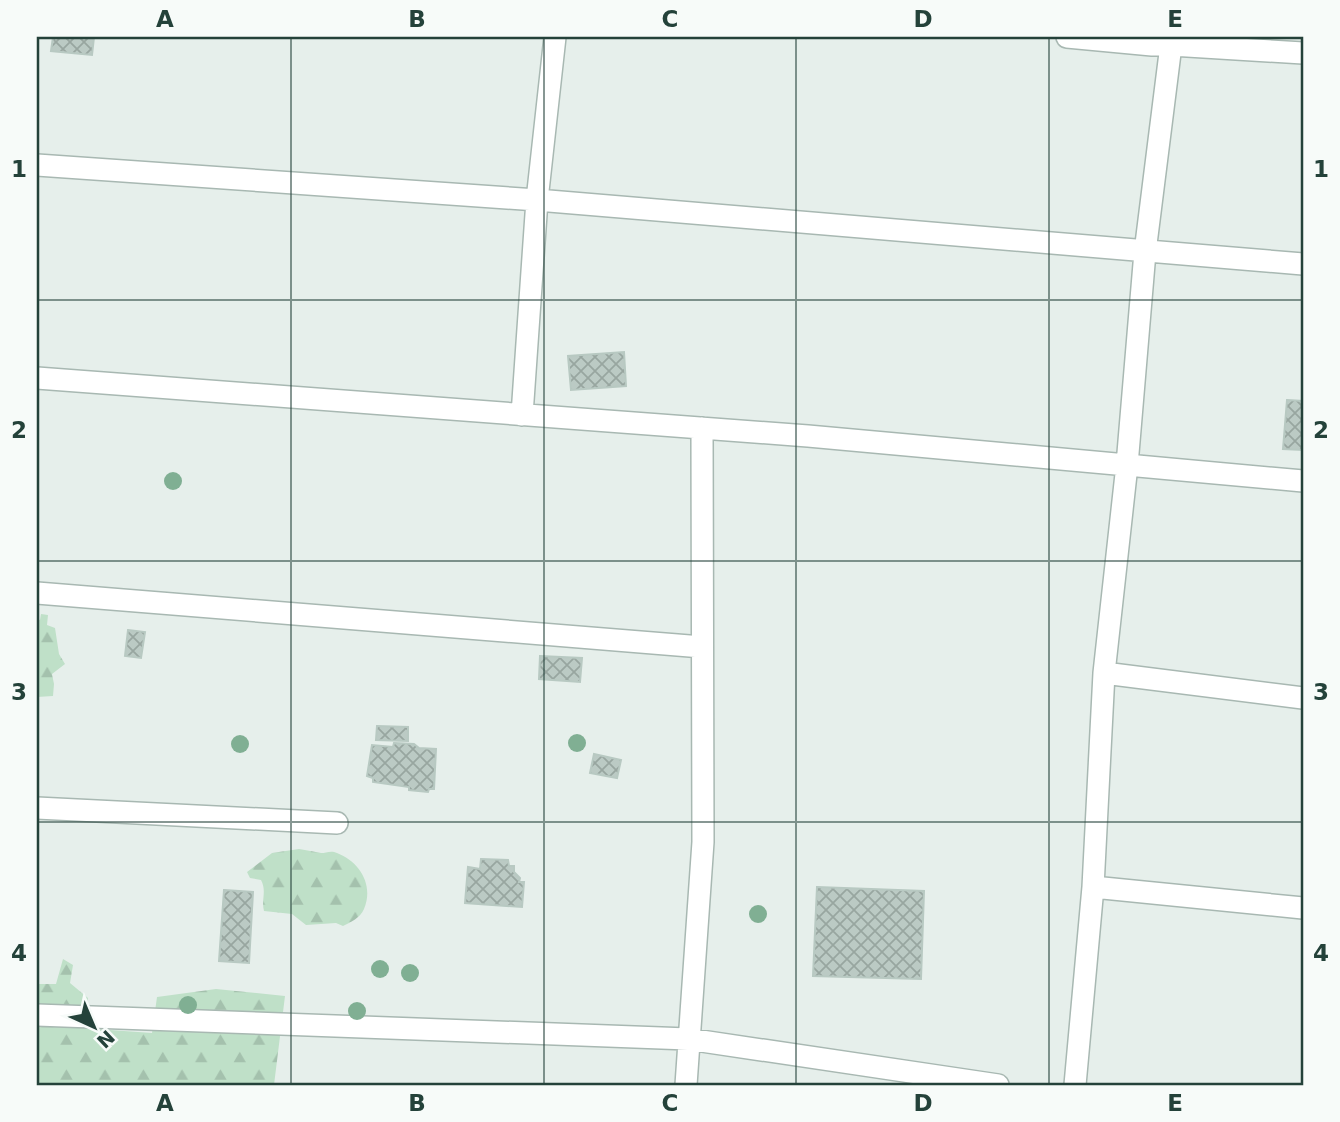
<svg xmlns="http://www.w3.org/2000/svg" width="1340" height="1122" font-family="'DejaVu Sans',sans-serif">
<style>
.forest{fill:url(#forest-firs)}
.building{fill:url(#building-cross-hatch);stroke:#b8c9c2;stroke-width:2}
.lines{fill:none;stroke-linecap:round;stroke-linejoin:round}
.street-casing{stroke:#a8b8b2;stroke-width:24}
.street{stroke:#fff;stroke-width:21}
.tree{fill:#80af93}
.grid{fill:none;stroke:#24423a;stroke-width:2;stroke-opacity:0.55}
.neatline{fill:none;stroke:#24423a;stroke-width:2.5}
.grid-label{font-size:23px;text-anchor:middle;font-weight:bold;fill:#24423a}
</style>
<defs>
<pattern id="forest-firs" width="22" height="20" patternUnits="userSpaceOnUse" patternTransform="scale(1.75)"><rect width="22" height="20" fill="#bfe0c8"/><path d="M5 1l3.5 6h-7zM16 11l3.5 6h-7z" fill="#a4c1ad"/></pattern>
<pattern id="building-cross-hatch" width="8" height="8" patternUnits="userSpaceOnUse" patternTransform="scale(1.75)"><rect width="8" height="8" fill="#bbcac4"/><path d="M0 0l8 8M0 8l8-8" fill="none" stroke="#98a6a0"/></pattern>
</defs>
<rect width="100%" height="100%" fill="#e6efeb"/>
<!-- forest -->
<path class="forest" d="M41,614L48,615L47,625L55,628L59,654L65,664L52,674L54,684L53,696L37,697V619L40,620Z
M299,849C307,850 314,852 321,853C326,853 331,850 337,853C360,862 374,885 364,909C360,918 351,922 343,926L336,923L306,925L292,914L264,911C261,900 267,891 261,880L250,878L247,872L272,853Z
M63,959L73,965L70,983L88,998L82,1028L152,1033L157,997L216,989L285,996L274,1085H37V984H56Z"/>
<!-- building -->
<path class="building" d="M53,37H94L92,55L51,51Z
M624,352L626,386L571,390L568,356Z
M1287,400L1303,401V450L1283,449Z
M128,630L145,632L141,658L125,656Z
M540,656L582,658L580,682L539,679Z
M377,726L408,727V741L376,740Z
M394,743L414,744L419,748L436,749L434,789H429L428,792L409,790V787L373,782V778L367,776L372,745L393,747Z
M594,754L621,760L617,778L590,773Z
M481,859L508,860L509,866H514V872L520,878L519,882H524L522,907L465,903L468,867L480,869Z
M817,887L924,891L921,979L813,976Z
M224,890L253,892L249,963L219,961Z"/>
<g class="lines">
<!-- street casing -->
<g class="street-casing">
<path id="street" d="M1067,37L1152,45H1171L1303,53
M37,165L537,200L1303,264
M37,378L808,436L1303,481
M522,415L537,200L555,37
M37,593L702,647
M1104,673L1303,698
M37,808L337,823
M1093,887L1303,908
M37,1015L688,1039L998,1085
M686,1085L703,842L702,428
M1075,1085L1093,887L1104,673L1127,465L1145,252L1171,45V37"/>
</g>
<!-- street -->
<use href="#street" class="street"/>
</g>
<!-- trees -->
<g class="tree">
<circle cx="173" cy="481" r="9"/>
<circle cx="577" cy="743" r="9"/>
<circle cx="240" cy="744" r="9"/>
<circle cx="758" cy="914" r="9"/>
<circle cx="380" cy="969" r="9"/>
<circle cx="410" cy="973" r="9"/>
<circle cx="188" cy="1005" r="9"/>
<circle cx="357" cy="1011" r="9"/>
</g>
<!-- grid -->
<path class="grid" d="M291,37V1085M544,37V1085M796,37V1085M1049,37V1085M37,300H1303M37,561H1303M37,822H1303"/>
<!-- border -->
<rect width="1340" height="1122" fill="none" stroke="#f7fbf9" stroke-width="77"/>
<!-- north arrow -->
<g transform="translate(94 1027) rotate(136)" stroke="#f7fbf9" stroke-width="5" paint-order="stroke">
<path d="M0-5L12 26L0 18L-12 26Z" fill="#24423a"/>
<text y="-10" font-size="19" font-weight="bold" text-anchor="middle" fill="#24423a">N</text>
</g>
<rect x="38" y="38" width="1264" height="1046" class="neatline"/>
<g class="grid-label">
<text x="165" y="27">A</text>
<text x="417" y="27">B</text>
<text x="670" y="27">C</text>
<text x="923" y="27">D</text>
<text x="1175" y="27">E</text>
<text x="19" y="177">1</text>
<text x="1321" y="177">1</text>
<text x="19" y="438">2</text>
<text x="1321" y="438">2</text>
<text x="19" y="700">3</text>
<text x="1321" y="700">3</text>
<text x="19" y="961">4</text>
<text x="1321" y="961">4</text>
<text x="165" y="1111">A</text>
<text x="417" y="1111">B</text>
<text x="670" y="1111">C</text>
<text x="923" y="1111">D</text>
<text x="1175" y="1111">E</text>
</g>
</svg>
